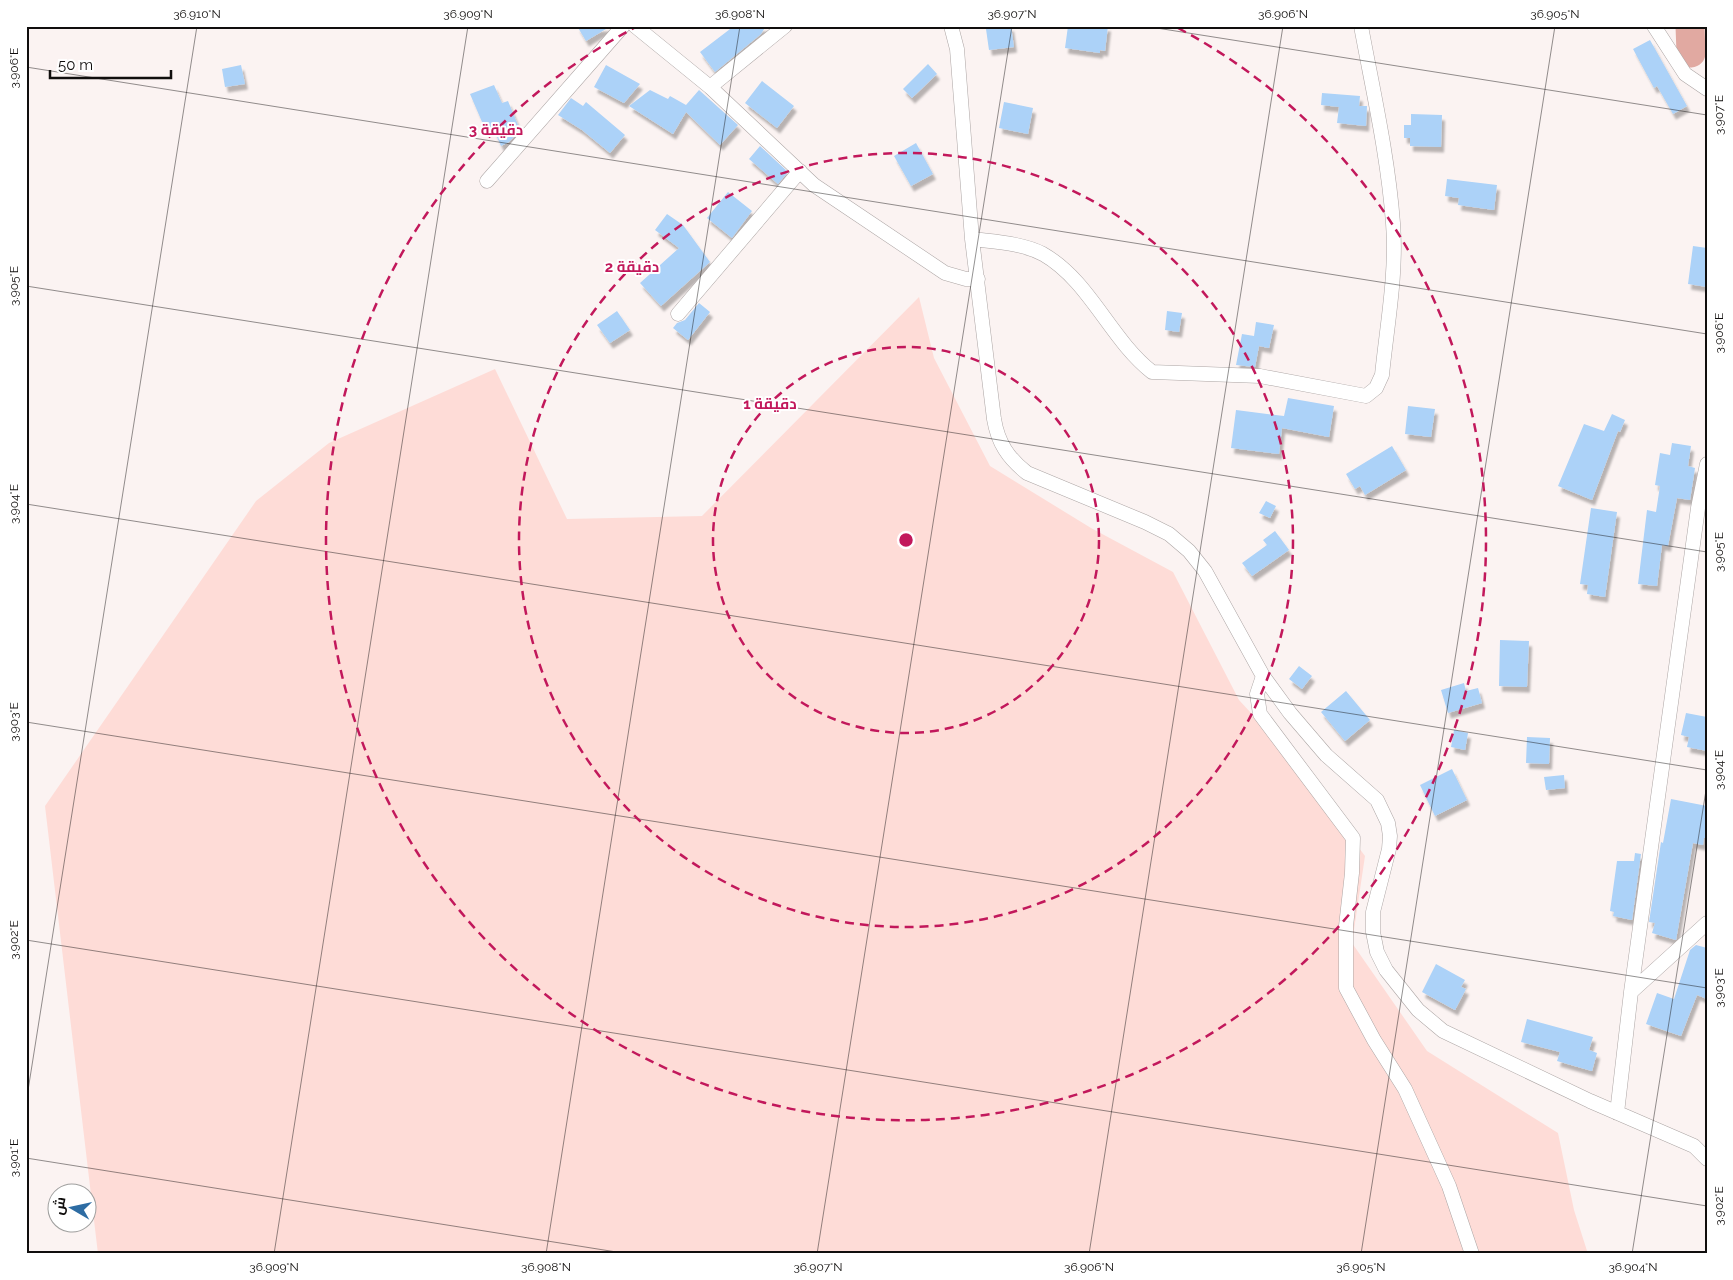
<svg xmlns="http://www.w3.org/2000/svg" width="1733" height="1280" font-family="Raleway,Cairo,sans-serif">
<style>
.green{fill:#fedcd7}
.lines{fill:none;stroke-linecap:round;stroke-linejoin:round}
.river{stroke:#e1a9a1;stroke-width:29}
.building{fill:#acd2f8;filter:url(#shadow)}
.street-casing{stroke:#aca5a4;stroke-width:15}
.street{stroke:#fff;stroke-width:14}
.ticks{fill:none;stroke:#100e0d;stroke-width:1;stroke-opacity:0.45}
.ring{fill:none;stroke:#c2185b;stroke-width:2.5;stroke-dasharray:9 6}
.centre{fill:#c2185b;stroke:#fff;stroke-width:2.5}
.ring-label{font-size:15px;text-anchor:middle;font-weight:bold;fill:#c2185b;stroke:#fff;stroke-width:4;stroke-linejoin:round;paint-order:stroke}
.neatline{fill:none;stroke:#100e0d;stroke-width:2}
.ticks-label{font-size:12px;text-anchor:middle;fill:#100e0d}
</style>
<defs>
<filter id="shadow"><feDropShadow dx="3" dy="5.5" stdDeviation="1" flood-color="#0004"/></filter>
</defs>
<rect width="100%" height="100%" fill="#fbf3f2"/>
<!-- green -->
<path class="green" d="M919,297L934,358L990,466L1091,528L1173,572L1239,700L1289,754L1365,856L1352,943L1427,1051L1558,1133L1574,1210L1588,1254H98L45,806L256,501L329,443L495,369L567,519L702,516Z"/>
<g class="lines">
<!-- river -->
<path class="river" d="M1690,26L1691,53"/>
</g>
<!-- building -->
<path class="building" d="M577,26H611L586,41Z
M734,26H766L761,34L715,72L700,52Z
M1011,26L1014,47L989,50L986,29Z
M1068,26H1108L1105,51L1100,50V53L1065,48Z
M1650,40L1687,106L1673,114L1657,86L1654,88L1633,49Z
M928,64L937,74L912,98L903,89Z
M241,65L245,84L225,87L222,69Z
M606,65L640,84L624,103L594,87Z
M762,81L794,106L777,128L745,103Z
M494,85L502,103L508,101L520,130L509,142L501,146L493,128L486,131L470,94Z
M650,90L668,99L670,96L686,105L699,90L738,125L720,145L686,112L673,134L629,106Z
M1322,93L1360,96L1359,106H1367L1366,126L1337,123L1339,107L1321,105Z
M571,98L583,106L586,102L625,135L610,153L582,130L558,115Z
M1004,102L1033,108L1028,134L999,128Z
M1411,114L1442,115L1441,147L1410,146V138H1404V125H1411Z
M916,143L933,174L911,186L894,156Z
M760,146L788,172L778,184L749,159Z
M1447,179L1497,185L1494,210L1458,205L1459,198L1445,196Z
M728,192L752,211L732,238L707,218Z
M667,214L683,225L710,262L661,306L640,283L679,248L655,230Z
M1693,246L1707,248V287L1688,284Z
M699,303L710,312L688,340L673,328L677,323L685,320Z
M617,311L630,330L610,343L597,325Z
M1167,311L1182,313L1179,332L1165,330Z
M1256,322L1274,325L1269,348L1259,346L1255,367L1236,365L1242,334L1254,336Z
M1288,398L1334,406L1329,437L1282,428L1279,454L1231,448L1236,410L1284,416Z
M1408,406L1435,409L1431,437L1405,434Z
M1612,414L1625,420L1620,432L1618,431L1592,500L1558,486L1584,424L1604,431Z
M1672,443L1691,446L1688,466L1695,468L1690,500L1677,498L1668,546L1662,545L1657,586L1638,584L1647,510L1656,512L1660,486L1655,485L1660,453L1670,455Z
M1392,446L1406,470L1365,495L1360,486L1355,489L1346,474Z
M1266,501L1276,506L1270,518L1259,513Z
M1591,508L1617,512L1605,597L1587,594L1588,585L1580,584Z
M1275,531L1289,550L1252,576L1242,563L1267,545L1263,540Z
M1500,640L1529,641L1527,687L1499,686Z
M1299,666L1312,676L1302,689L1289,679Z
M1464,683L1466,691L1478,688L1482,703L1448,713L1441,690Z
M1346,691L1370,720L1345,741L1321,712Z
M1686,713L1707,717V751L1687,747L1689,737L1681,735Z
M1454,730L1468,733L1465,750L1451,747Z
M1527,737L1550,738L1549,764L1526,763Z
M1452,769L1467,800L1435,816L1420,785Z
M1564,775L1565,788L1546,790L1544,777Z
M1671,799L1707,806V838H1704L1703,845L1693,843L1676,940L1652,933L1655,923L1649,922L1661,842L1663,843Z
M1635,853L1641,854L1632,920L1613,916L1614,912L1610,911L1617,861H1634Z
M1696,945L1707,948V999L1697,995L1681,1036L1646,1024L1657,993L1674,999L1690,950Z
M1436,964L1465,980L1461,987L1466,989L1455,1010L1422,992Z
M1527,1019L1593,1037L1589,1050L1597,1053L1592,1071L1557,1061L1560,1052L1521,1042Z"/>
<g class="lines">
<!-- street casing -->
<g class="street-casing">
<path id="street" d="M635,26L710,87L814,185L945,273L966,279H978
M951,26L957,49L972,239L994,419C998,443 1008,458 1027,473L1145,522L1169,534L1189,551L1205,571L1263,676L1290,713L1326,755L1377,800L1388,823L1390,836L1389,849L1373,912V932L1377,952L1386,970L1418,1010L1443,1031L1590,1101L1694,1146L1707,1159
M1654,26L1685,74L1707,89
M710,87L785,26
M487,181L623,26
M972,239C995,242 1022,243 1043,254C1090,281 1110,339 1152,372L1260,376L1366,396L1376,388L1382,375C1387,325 1397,273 1393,223C1388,156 1373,91 1361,26
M678,314L800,171
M1263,676L1257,694L1260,714L1353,838L1352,873L1346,926V988L1374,1040L1405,1089L1449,1186L1472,1254
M1631,992L1707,923
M1617,1113L1631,992L1698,508L1707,464"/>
</g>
<!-- street -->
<use href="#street" class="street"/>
</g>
<!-- ticks -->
<path class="ticks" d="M1144,26L1707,115M26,67L1707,334M26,286L1707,552M26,504L1707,770M26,722L1707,988M26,940L1707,1206M26,1103L197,26M26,1158L629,1254M274,1254L468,26M546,1254L740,26M817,1254L1012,26M1089,1254L1283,26M1361,1254L1555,26M1632,1254L1707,784"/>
<!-- distance rings -->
<g class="ring">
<circle cx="906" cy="540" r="193"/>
<circle cx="906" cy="540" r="387"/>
<path d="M1178 28A580 580 0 1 1 634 28"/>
</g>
<circle cx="906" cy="540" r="8" class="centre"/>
<g class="ring-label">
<text x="496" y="135">3 دقيقة</text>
<text x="632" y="272">2 دقيقة</text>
<text x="770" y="409">1 دقيقة</text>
</g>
<!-- border -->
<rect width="1733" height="1280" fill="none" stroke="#ffffff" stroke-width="55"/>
<!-- north arrow -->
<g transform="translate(72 1208) rotate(279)"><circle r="24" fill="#ffffff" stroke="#9f9f9e"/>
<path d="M0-4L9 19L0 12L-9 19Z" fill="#2d6ca3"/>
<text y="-8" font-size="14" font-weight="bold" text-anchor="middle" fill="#100e0d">ش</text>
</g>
<!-- scale -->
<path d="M50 70v8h121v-8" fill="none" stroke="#100e0d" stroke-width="2.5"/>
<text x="58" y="70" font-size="15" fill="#100e0d" stroke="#ffffff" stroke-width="4" paint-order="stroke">50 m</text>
<rect x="28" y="28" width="1678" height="1224" class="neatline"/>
<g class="ticks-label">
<text x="197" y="18">36.910°N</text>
<text x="468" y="18">36.909°N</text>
<text x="740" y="18">36.908°N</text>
<text x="1012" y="18">36.907°N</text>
<text x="1283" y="18">36.906°N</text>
<text x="1555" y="18">36.905°N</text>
<text transform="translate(14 68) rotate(-90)" y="4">3.906°E</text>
<text transform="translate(1719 115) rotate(-90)" y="4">3.907°E</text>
<text transform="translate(14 286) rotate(-90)" y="4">3.905°E</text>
<text transform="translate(1719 333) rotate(-90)" y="4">3.906°E</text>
<text transform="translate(14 504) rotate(-90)" y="4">3.904°E</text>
<text transform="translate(1719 552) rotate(-90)" y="4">3.905°E</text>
<text transform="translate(14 722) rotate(-90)" y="4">3.903°E</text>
<text transform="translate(1719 770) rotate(-90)" y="4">3.904°E</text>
<text transform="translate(14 940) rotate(-90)" y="4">3.902°E</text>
<text transform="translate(1719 988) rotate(-90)" y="4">3.903°E</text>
<text transform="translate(14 1158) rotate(-90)" y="4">3.901°E</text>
<text transform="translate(1719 1206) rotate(-90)" y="4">3.902°E</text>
<text x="274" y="1271">36.909°N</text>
<text x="546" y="1271">36.908°N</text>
<text x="818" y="1271">36.907°N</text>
<text x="1089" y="1271">36.906°N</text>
<text x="1361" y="1271">36.905°N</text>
<text x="1633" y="1271">36.904°N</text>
</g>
</svg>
